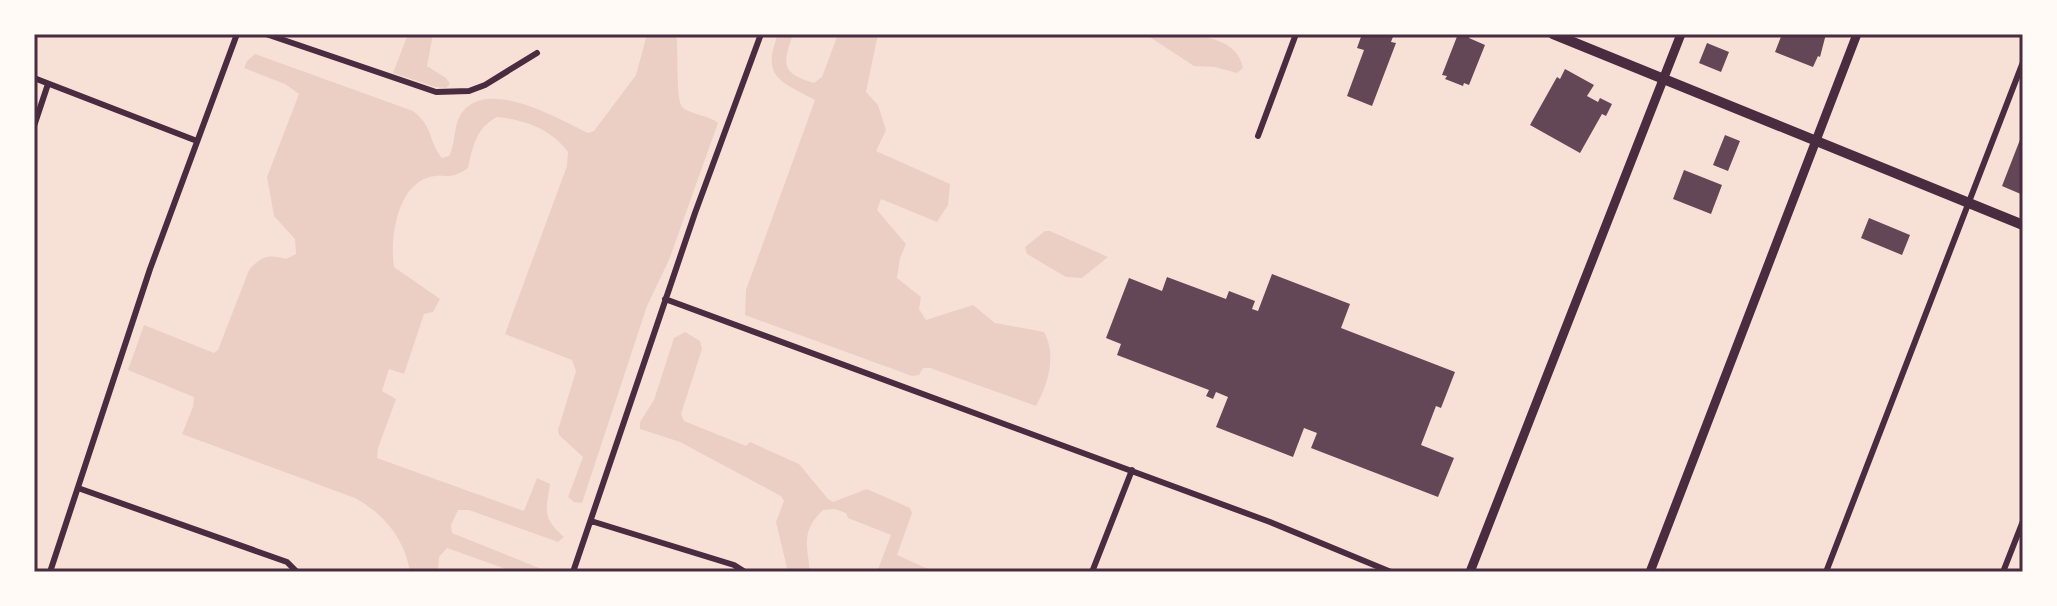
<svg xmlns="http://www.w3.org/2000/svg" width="2057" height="606" font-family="'Varela Round',sans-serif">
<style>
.green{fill:#ebcfc5}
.building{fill:#644757}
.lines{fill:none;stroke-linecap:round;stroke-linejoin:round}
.minor{stroke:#4a2c40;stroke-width:6}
.secondary{stroke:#4a2c40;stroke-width:9}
.primary{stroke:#4a2c40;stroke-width:10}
.neatline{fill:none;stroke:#4a2c40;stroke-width:3}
</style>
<rect width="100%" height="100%" fill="#f7e1d7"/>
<!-- green -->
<path class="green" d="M408,34H433L427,66L446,78L450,84L446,88L435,87L393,73Z
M647,34H676C679,49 675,102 683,108C693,115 708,115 718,123L669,260L647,306L582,503L574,502L568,497L583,457L559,435L558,430L576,371L572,360L505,334L567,166L568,152C551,129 525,120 497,117C476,128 473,146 468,168C448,182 444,172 427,178C396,189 390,240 394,267L440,299L433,312L424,314L404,374L389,369L382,391L396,399L378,448L377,458L524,511L537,478L550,484C546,512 542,517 564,537L558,542L469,510H458L451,525L452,533L549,572H514L447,548L439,557L438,572H410C405,539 383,513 355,498L182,434L193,407L194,397L128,370L144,325L214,353L218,350L249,270C261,256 269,254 286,259L296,254L295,239L274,216L267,177L299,94L285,84L244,68L247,61L255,54L413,111C434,127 428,141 442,158L449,156C456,143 453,126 461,114C486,76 559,119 588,133L594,131L636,75Z
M778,34H793C783,64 780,73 814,83L822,77L838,34H878L866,92L878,105L886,130L876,151L950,184L948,205L937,222L881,199L877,210L906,244L900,258L897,278L921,297L919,309L926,320L973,305L995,323L1044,332C1057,355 1048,385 1036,406L930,368H923L919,375L912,376L745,315L746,290L815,100C780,81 761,78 778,34Z
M1145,34C1174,34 1236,29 1243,68L1237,73L1215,67L1194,66Z
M1045,231H1050L1108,257L1082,278L1066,277L1027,254L1025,247Z
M685,332L700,341L702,349L681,414L684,421L746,446L750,442L799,464L828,499L833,502L867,489L910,508L912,513L897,555L935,572H877L891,535L848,518L846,513L835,509L823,510C801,531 807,544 810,572H788L776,522L784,501L781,496L680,442L640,429V422L654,400L674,338Z"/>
<!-- building -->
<path class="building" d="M1362,34H1394L1391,42L1396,43L1372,106L1347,96L1364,50L1357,48Z
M1458,34H1471L1469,38L1485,45L1469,85L1464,83L1463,86L1445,79L1447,76L1442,75Z
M1782,34H1826L1820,57L1818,56L1813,67L1775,52Z
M1707,43L1729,52L1721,72L1699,63Z
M1565,69L1594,85L1587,96L1598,102L1600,98L1612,104L1606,116L1602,114L1580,153L1530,125L1557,77L1560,79Z
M2023,132V195L2002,186Z
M1725,135L1740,141L1728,171L1713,165Z
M1684,170L1722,185L1711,214L1673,199Z
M1869,218L1910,235L1902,255L1861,238Z
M1272,274L1350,304L1341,328L1455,372L1441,408L1436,406L1421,445L1454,458L1438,497L1311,448L1317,433L1304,428L1293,457L1216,427L1228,397L1216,392L1213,399L1206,396L1209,390L1117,355L1121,344L1106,338L1129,278L1162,291L1167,277L1226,299L1229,291L1255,301L1252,309L1258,311Z"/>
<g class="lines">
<!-- minor -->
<path class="minor" d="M266,34L436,92L469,91L485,85L537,53
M34,78L197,141
M34,126L48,84
M1258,136L1296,34
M665,299L1270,522L1391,572
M78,488L287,562L297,572
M591,521L734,565L745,572
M50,572L150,269L237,34
M573,572L695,213L761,34
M1092,572L1132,470
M1826,572L2023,62
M2003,572L2023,521"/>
<!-- secondary -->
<path class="secondary" d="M1470,572L1681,34
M1650,572L1857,34"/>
<!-- primary -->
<path class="primary" d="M1553,34L2023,225"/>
</g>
<!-- border -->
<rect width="2057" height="606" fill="none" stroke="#fffaf5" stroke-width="72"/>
<rect x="36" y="36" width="1985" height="534" class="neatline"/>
</svg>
